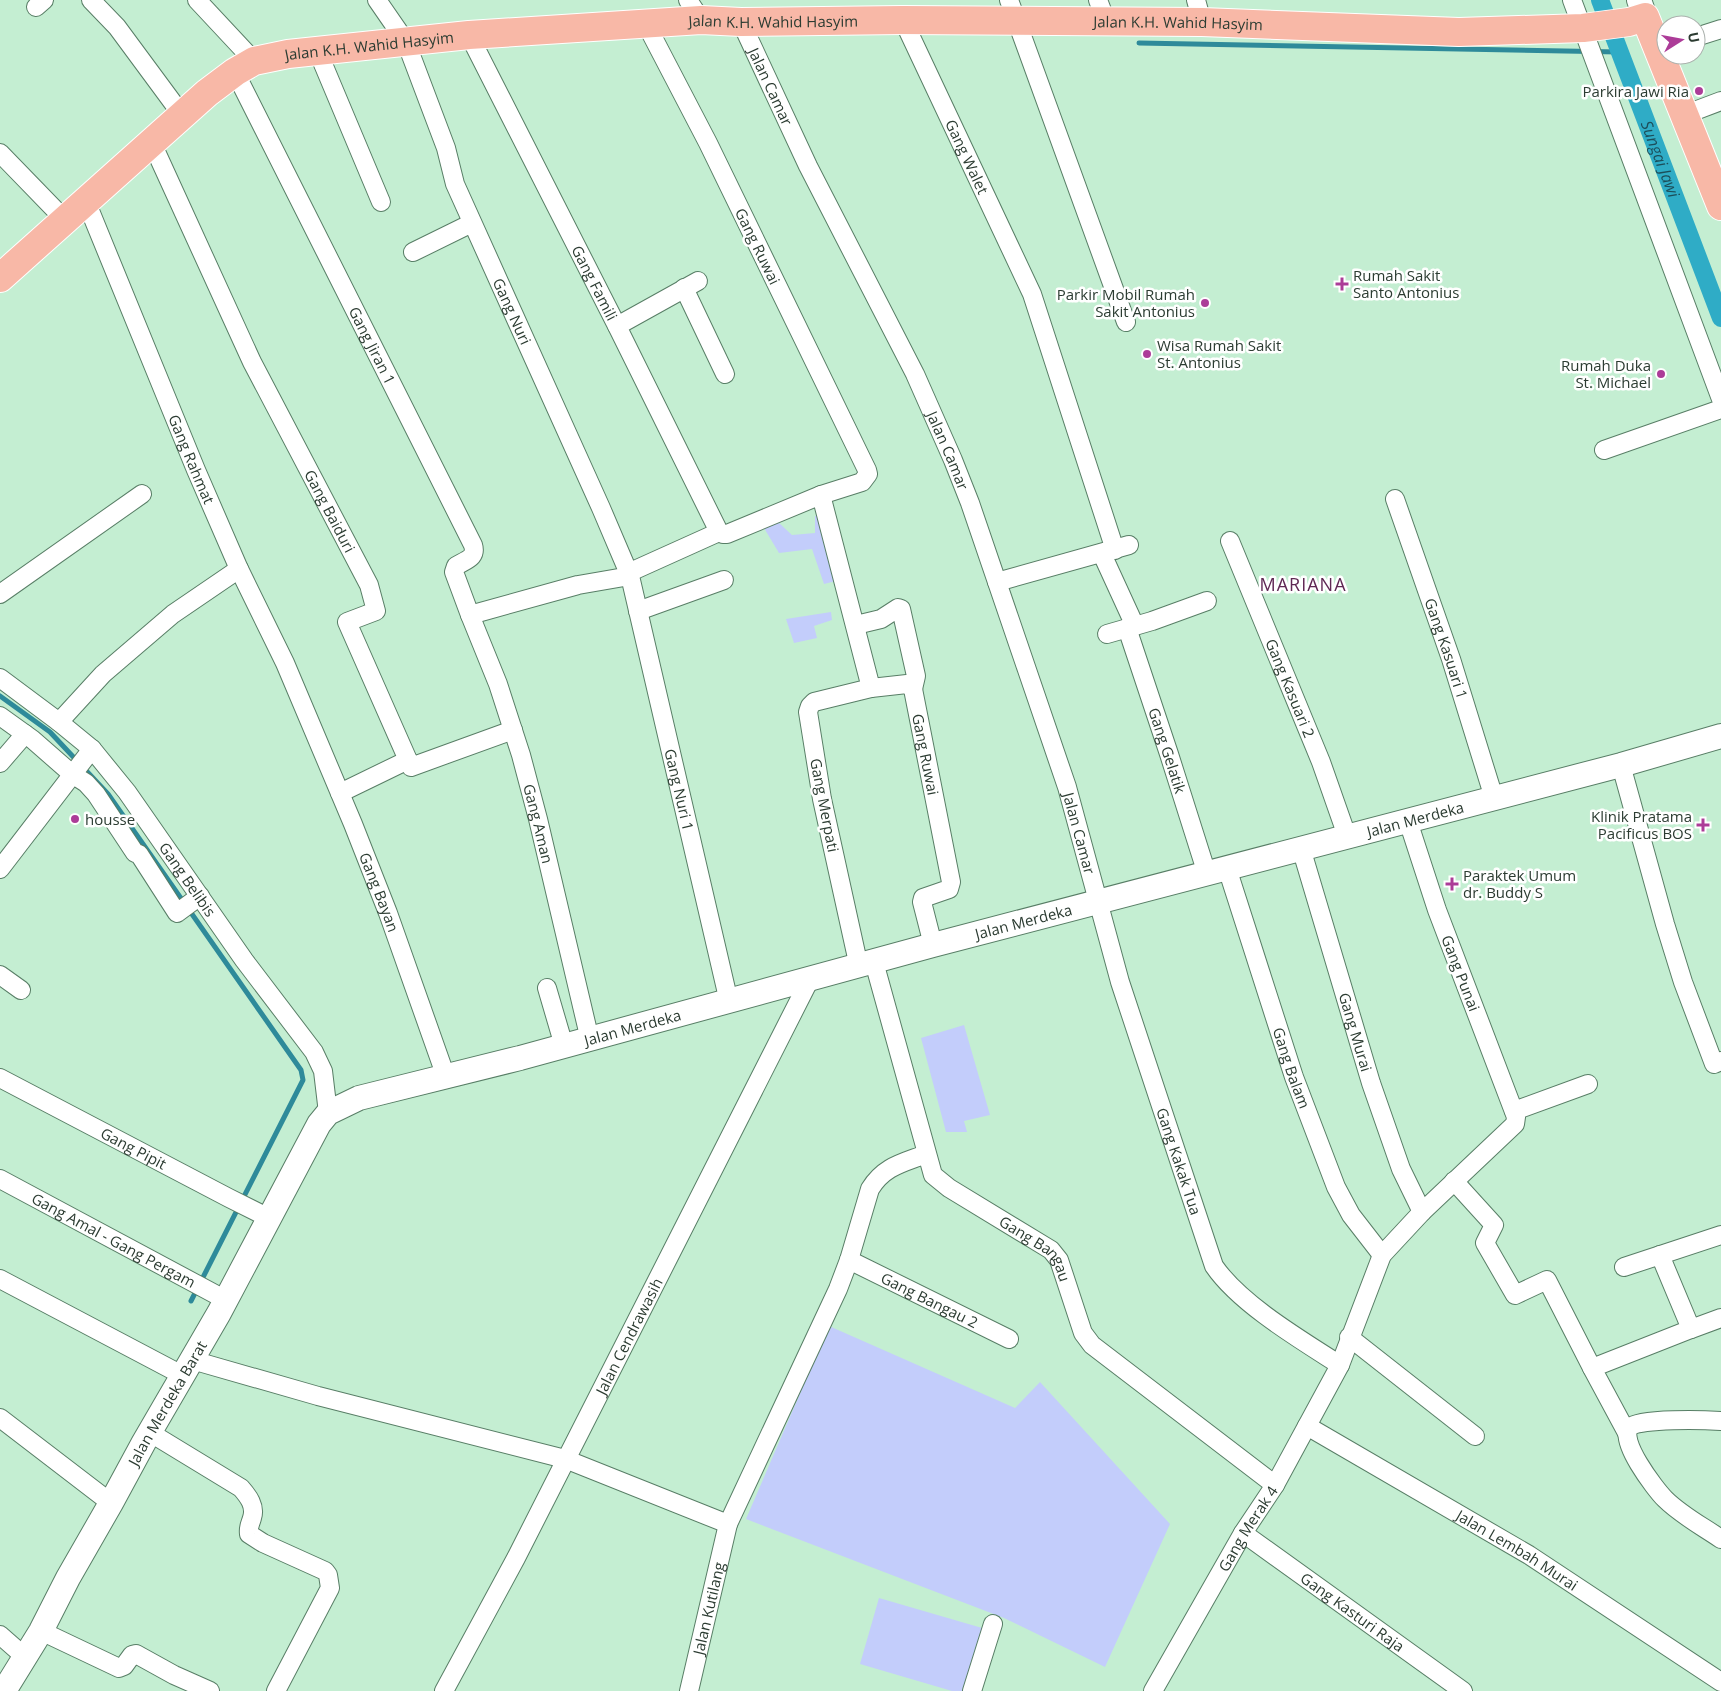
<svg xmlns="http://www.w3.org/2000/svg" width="1721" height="1691" font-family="'Open Sans',sans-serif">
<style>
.green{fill:#c3cdfb}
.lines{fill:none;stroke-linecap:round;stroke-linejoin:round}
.stream{stroke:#2e8a9a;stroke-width:5}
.canal{stroke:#2facc6;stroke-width:18}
.street-casing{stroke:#587e66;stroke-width:20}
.secondary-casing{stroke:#587e66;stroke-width:26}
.primary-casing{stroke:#fff;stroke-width:30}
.street{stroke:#fff;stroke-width:18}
.secondary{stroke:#fff;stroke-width:24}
.primary{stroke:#f8b8a7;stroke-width:28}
.poi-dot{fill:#ac3c98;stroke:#fff;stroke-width:2}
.labels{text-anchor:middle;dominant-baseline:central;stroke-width:5;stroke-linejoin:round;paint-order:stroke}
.street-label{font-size:15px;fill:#2c3c32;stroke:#fff}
.poi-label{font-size:15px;fill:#2c3c32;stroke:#fff;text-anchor:end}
.water-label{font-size:16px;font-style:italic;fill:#1c4e5a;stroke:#fff}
.quarter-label{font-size:18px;letter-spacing:1px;fill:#5f2854;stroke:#fff}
</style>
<rect width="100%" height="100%" fill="#c4eed2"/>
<!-- green -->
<path class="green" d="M820,515L840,580L824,584L812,549L779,553L764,528L778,522L792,535L815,533V516Z
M831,612L832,620L814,626L817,638L794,643L786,619Z
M964,1025L990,1115L964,1121L967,1132H946L921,1038Z
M829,1326L1015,1408L1040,1382L1170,1524L1105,1667L1004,1618L746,1519Z
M879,1598L989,1630L971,1691H952L860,1664Z"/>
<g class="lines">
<!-- stream -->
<path class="stream" d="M1139,43L1619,52
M0,696L50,732L108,794L301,1070L303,1080L191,1301"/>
<!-- canal -->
<path class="canal" id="s1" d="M1600,0L1721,318"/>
<!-- street casing -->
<g class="street-casing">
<g id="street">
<path d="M91,0L117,27L182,115"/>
<path d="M197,0L254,61"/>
<path id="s2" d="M377,0L406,42L446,148L455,184L601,508L630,576L729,1002"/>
<path d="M688,0L701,20"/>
<path d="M1009,0L1126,322"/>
<path d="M1098,0L1106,21"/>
<path d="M1196,0L1202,22"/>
<path d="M1572,0L1721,399"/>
<path d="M36,7L44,0"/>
<path id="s3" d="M903,20L1032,294L1115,550"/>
<path id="s4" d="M741,22L808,166L915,374L953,460L970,503L1067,787L1120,982L1214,1266C1240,1304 1301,1340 1340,1365"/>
<path id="s5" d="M469,35L617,326L719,532"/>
<path d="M1696,37L1721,29"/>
<path d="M318,52L381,202"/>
<path id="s6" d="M235,72L473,545C477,558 466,560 456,566L454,572L470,615L498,684L521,755L538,819L590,1040"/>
<path d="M1684,115L1721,101"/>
<path id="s7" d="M152,143L252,362L369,585L376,611L347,622L411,767L513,730"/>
<path d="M0,153L65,220"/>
<path id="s8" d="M86,201L196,470L239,569L285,663L353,824L388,913L446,1077"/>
<path d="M413,252L472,223"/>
<path d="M684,288L725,374"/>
<path d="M617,326L698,281"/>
<path d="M1604,450L1721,409"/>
<path id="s9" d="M821,495L871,688L907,684L913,689L951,882L949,889L923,898L922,902L933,945"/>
<path id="s10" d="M1395,499L1451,659L1494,798"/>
<path id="s11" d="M1230,541L1321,762L1347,836"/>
<path d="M1102,554L1135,626"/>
<path d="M628,573L719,532L723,534H727L821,495L862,482L868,474L867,470L708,143L646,24"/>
<path d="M997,582L1129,545"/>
<path d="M0,594L142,494"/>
<path d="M638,611L724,580"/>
<path d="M470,615L578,585L630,576"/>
<path d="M856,625L881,619L898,608L901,609L916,676L913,689"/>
<path id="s12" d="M1127,628L1169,754L1207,874"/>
<path d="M1107,634L1152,621L1207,601"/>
<path id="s13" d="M0,678L59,722L92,749L127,792L244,960L314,1052L323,1071L328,1113"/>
<path d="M0,716L32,739L72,774L86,783L96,794L135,853L139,854L177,913L200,896"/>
<path d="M59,722L103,674L173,614L239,569"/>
<path d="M0,763L25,734"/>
<path d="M1621,765L1665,924L1683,982L1714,1064L1721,1061"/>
<path d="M340,793L408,760"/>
<path id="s14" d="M1301,848L1371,1083L1401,1169L1422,1212"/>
<path id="s15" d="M1227,868L1294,1077L1336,1187L1351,1215L1382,1255"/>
<path d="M0,869L92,749"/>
<path id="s16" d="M874,962L933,1175L949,1188L1051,1250L1059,1260L1083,1333L1092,1345L1275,1485"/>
<path d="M859,967L822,799L808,712L810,706L814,702L871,688"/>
<path d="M0,975L21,990"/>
<path d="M547,988L564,1046"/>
<path id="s17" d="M0,1078L229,1198L269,1218"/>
<path d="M1514,1111L1588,1084"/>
<path id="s18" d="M0,1179L226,1300"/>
<path d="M1454,1181L1494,1225L1485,1243L1515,1295L1547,1280L1592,1368"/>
<path id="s19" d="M849,1260L1009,1339"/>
<path d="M1624,1267L1721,1235"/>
<path d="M0,1279L182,1375"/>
<path d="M1691,1329L1721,1318"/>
<path d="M1349,1337L1475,1436"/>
<path d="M192,1360L318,1396L565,1459L728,1524L838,1289L849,1260L870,1189C884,1166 903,1163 926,1154"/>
<path d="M0,1418L111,1503"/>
<path d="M1721,1421C1705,1420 1640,1418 1630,1427C1617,1439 1655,1489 1665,1499C1681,1515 1702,1526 1721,1539"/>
<path id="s20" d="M1307,1426L1529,1555L1721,1682"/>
<path d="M149,1432L241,1488C248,1496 256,1506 252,1518C250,1525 248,1527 249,1534L263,1543L325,1571L328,1575L330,1588L276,1691"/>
<path d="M1627,1433L1592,1368L1691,1329L1660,1255"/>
<path id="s21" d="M1243,1533L1463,1691"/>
<path d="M41,1631L119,1668L124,1666L132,1655L136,1654L174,1675L210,1691"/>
<path d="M0,1635L25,1657"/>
<path id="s22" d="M444,1691L516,1558L810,979"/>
<path id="s23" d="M689,1691L728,1524"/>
<path d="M972,1691L993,1624"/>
<path id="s24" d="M1153,1691L1243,1533L1275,1485L1340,1365L1382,1255L1422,1212L1515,1124L1516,1117L1437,910L1408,821"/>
</g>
</g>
<!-- secondary casing -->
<g class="secondary-casing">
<g id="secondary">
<path d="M1639,0L1645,17"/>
<path id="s25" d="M4,1691L41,1631L68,1578L111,1503L144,1442L219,1313L319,1124L328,1113L359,1098L520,1058L933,945L1621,765L1721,736"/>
</g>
</g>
<!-- primary casing -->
<g class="primary-casing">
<g id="primary">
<path id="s26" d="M0,278L207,93L235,72L254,61L288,54L469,35L701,20L741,22L903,20L1202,22L1459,32L1583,28L1629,22L1645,17L1721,206"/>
</g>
</g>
<!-- street -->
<use href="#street" class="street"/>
<!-- secondary -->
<use href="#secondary" class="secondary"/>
<!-- primary -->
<use href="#primary" class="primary"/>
</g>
<!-- markers -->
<g class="poi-dot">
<circle cx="1699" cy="91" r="5"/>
<path d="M1339.5 276.5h5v5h5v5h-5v5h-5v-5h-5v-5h5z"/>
<circle cx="1205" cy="303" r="5"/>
<circle cx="1147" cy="354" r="5"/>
<circle cx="1661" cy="374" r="5"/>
<circle cx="75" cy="819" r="5"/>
<path d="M1700.5 817.5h5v5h5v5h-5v5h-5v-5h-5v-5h5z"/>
<path d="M1449.5 876.5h5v5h5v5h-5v5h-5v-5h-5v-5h5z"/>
</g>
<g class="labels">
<!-- street labels -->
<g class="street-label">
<text stroke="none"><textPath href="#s26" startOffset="856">Jalan K.H. Wahid Hasyim</textPath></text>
<text stroke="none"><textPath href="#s26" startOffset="1261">Jalan K.H. Wahid Hasyim</textPath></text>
<text stroke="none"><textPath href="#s26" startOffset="451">Jalan K.H. Wahid Hasyim</textPath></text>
<text stroke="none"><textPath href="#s4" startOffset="71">Jalan Camar</textPath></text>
<text stroke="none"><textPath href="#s3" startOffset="151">Gang Walet</textPath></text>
<text transform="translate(758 246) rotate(64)">Gang Ruwai</text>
<text stroke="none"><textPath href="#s5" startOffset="278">Gang Famili</textPath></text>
<text stroke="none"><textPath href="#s2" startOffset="341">Gang Nuri</textPath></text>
<text stroke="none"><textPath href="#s6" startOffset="306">Gang Jiran 1</textPath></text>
<text stroke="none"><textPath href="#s4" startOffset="476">Jalan Camar</textPath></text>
<text stroke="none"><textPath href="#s8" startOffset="279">Gang Rahmat</textPath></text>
<text stroke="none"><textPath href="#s7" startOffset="409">Gang Baiduri</textPath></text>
<text stroke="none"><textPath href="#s10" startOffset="158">Gang Kasuari 1</textPath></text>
<text stroke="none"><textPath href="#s11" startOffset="159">Gang Kasuari 2</textPath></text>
<text stroke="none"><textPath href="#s12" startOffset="129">Gang Gelatik</textPath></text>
<text stroke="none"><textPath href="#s9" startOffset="310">Gang Ruwai</textPath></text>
<text stroke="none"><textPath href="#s2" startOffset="850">Gang Nuri 1</textPath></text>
<text transform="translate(825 805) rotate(79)">Gang Merpati</text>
<text stroke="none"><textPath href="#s25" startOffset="1790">Jalan Merdeka</textPath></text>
<text stroke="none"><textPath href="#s6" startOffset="832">Gang Aman</textPath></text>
<text stroke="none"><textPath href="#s4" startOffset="881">Jalan Camar</textPath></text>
<text stroke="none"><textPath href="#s13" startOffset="278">Gang Belibis</textPath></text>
<text stroke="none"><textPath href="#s8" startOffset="751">Gang Bayan</textPath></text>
<text stroke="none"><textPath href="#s25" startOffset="1385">Jalan Merdeka</textPath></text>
<text transform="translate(1461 973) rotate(69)">Gang Punai</text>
<text stroke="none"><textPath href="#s25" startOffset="980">Jalan Merdeka</textPath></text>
<text stroke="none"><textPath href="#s14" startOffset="192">Gang Murai</textPath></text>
<text stroke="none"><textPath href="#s15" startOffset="210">Gang Balam</textPath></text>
<text stroke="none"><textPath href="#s17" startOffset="151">Gang Pipit</textPath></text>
<text stroke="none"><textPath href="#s4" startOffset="1224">Gang Kakak Tua</textPath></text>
<text stroke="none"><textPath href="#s18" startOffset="129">Gang Amal - Gang Pergam</textPath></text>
<text stroke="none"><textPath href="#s16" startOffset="349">Gang Bangau</textPath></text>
<text stroke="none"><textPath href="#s19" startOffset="90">Gang Bangau 2</textPath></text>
<text stroke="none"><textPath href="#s22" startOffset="400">Jalan Cendrawasih</textPath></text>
<text stroke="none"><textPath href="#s25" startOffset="331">Jalan Merdeka Barat</textPath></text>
<text stroke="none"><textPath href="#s24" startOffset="188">Gang Merak 4</textPath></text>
<text stroke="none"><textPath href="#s20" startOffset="244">Jalan Lembah Murai</textPath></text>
<text stroke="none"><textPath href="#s23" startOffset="85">Jalan Kutilang</textPath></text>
<text stroke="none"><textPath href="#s21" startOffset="135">Gang Kasturi Raja</textPath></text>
</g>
<!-- poi labels -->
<g class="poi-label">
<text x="1689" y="91">Parkira Jawi Ria</text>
<text x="1353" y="275" text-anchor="start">Rumah Sakit<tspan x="1353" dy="17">Santo Antonius</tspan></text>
<text x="1195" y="294">Parkir Mobil Rumah<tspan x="1195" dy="17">Sakit Antonius</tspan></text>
<text x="1157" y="345" text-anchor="start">Wisa Rumah Sakit<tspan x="1157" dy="17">St. Antonius</tspan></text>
<text x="1651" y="365">Rumah Duka<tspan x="1651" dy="17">St. Michael</tspan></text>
<text x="1692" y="816">Klinik Pratama<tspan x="1692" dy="17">Pacificus BOS</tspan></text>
<text x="85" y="819" text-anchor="start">housse</text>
<text x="1463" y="875" text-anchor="start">Paraktek Umum<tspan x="1463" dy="17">dr. Buddy S</tspan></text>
</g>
<!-- water labels -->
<g class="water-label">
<text stroke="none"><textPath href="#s1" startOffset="170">Sungai Jawi</textPath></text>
</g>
<!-- quarter labels -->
<g class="quarter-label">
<text x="1303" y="584">MARIANA</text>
</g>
</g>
<!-- north arrow -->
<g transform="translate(1681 40) rotate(79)"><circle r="24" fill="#ffffff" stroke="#abb1ad"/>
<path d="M0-4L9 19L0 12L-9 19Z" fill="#ac3c98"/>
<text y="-8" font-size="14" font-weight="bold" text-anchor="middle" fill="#2c3c32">U</text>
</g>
</svg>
